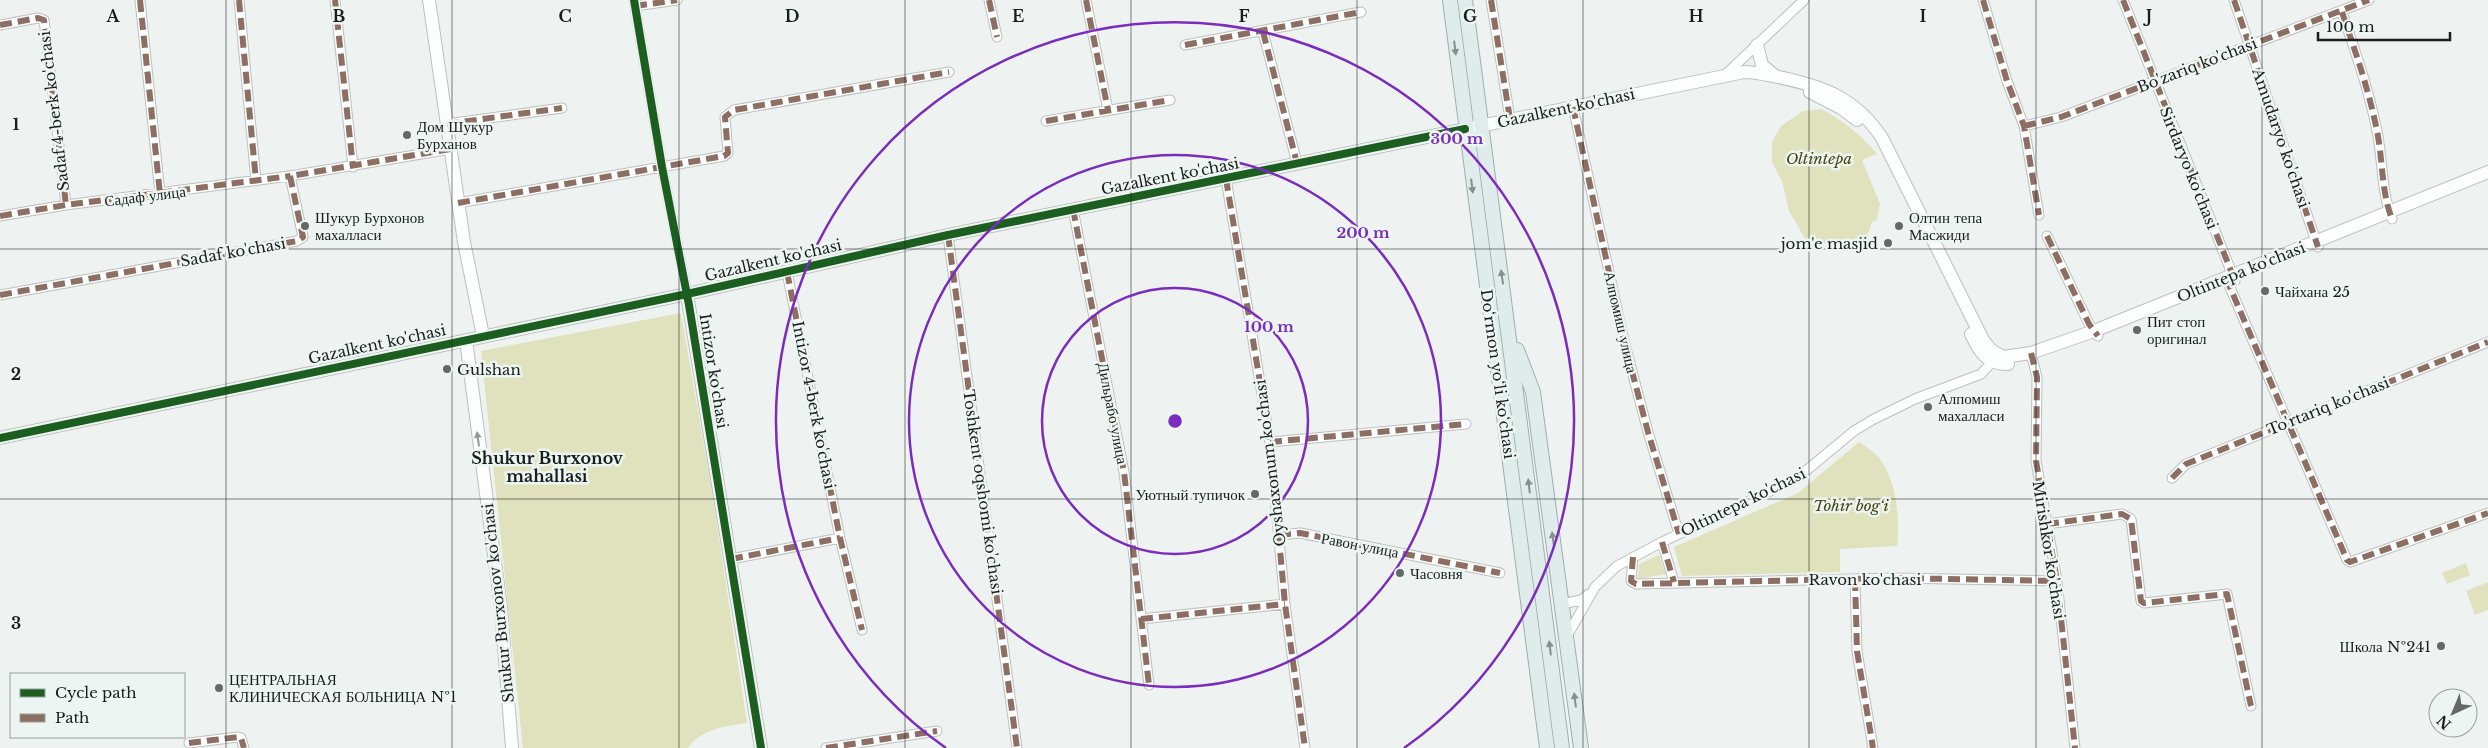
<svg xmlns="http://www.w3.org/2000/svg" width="2488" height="748" font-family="'Libre Baskerville',serif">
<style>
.green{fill:#e0e1bd}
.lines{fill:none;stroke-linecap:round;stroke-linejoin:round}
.street-casing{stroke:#bcc0be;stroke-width:11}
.secondary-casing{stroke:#bcc0be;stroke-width:14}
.primary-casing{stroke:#9bafaf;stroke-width:16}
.street{stroke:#fcfdfd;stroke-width:9}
.secondary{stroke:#fcfdfd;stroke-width:12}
.primary{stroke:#e0ecec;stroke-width:14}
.quiet{stroke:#8d6e63;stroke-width:6;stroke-dasharray:12 6;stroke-linecap:butt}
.cycleway-casing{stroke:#ecf5f1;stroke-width:11}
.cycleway{stroke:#1b5e20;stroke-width:8}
.oneway{fill:#868f8e}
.oneway2{fill:#969897}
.grid{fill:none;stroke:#191d1b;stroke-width:1;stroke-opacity:0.55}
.ring{fill:none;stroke:#7b2cbf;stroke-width:2.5}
.poi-dot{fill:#646866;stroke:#ecf5f1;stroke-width:2}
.labels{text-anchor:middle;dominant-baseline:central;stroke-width:5;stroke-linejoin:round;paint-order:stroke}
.street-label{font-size:15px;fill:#191d1b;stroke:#ecf5f1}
.poi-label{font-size:15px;fill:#191d1b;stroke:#ecf5f1;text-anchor:start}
.park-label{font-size:15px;font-style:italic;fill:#47430c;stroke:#ecf5f1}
.neighbourhood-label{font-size:16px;font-weight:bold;fill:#191d1b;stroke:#ecf5f1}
.grid-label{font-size:16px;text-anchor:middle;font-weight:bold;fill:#191d1b;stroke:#ecf5f1;stroke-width:5;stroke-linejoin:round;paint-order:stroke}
.centre{fill:#7b2cbf;stroke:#ecf5f1;stroke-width:2.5}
.ring-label{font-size:15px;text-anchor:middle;font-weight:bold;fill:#7b2cbf;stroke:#ecf5f1;stroke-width:5;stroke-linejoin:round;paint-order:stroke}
</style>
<rect width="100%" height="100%" fill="#eef3f1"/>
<!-- green -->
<path class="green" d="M1821,109C1844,121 1860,134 1877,154L1862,160L1880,204L1877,220L1872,222L1866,239L1820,244L1807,242L1789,211L1782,181L1772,162V142L1781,126L1803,111Z
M681,313L712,492L747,723C723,727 703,728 688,748H523L481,351Z
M1859,442C1866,447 1875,452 1880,459C1897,482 1900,519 1897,546L1840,549V572L1682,576L1674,547L1798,493Z
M1659,555L1666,574L1638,579L1639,564Z
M2466,563L2470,575L2447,584L2442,573Z
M2488,582V610L2475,615L2466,591Z"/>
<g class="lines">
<!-- street casing -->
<g class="street-casing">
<path id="street" d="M140,0L160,194
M239,0L256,181
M335,0L353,167
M634,0L662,167L687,294
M989,0L997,37
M1086,0L1108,110
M1491,0L1510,119
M1983,0L2007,81L2024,126L2039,215
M2123,0L2235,281
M2234,0L2318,247
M635,6L677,0
M2342,12C2355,51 2369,90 2377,131C2383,160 2381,191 2392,219
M0,25L38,18L44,20L66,205
M1263,32L1297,163
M1185,45L1361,12
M1724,76L1804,0
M1573,107L1624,341L1648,432L1679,534
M1046,121L1170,100
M447,124L562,108
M2024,126L2061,117L2369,0
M1226,179L1270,442L1285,604L1305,748
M458,203L724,156L728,153L725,117L734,110L949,72
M1073,209L1124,472L1149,685
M0,216L66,205L290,176
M948,235L1017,748
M2047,236L2089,324L2098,336
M787,272L840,538L862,630
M2226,278L2347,560L2350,562L2488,513
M0,295L297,241L303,237L290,176L451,149
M2031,353L2037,377L2036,461L2057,581L2075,748
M1270,442L1466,424
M2172,478L2186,464L2488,342
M2047,524L2122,514L2131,519L2141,601L2144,603L2227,594L2251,706
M1279,535L1300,533L1500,573
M1662,542L1674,582
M1633,557L1631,581L1636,584L1895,578L2057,581
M731,559L840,538
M1855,579L1857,651L1873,748
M1562,604L1581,600L1589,594
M1141,619L1285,604
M1567,636L1595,587L1617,566L1662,542L1796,479L1854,431L1874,419L1915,399L1981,374L1995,359
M189,743L238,737L241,738L244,748
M826,748L937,731"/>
</g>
<!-- secondary casing -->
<g class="secondary-casing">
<path id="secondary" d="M429,0L464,242L483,336
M1757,45L1762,65L1774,75
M1810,92L1841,108L1857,120
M687,294L761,748
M1971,334C1979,351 1987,365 2008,364
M466,340L501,608L512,748
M0,438L687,294L948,235L1744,72C1756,72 1767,75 1778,77C1822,86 1856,98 1882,138L1983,340L1991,350L2003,357L2031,353L2094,331L2488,172"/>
</g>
<!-- primary casing -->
<g class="primary-casing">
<path id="primary" d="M1450,0L1547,748
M1465,0L1562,748
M1517,350L1533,392L1581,748"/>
</g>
<!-- street -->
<use href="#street" class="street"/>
<!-- secondary -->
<use href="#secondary" class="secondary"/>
<!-- primary -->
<use href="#primary" class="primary"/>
<!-- quiet -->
<path class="quiet" d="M140,0L160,194
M239,0L256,181
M335,0L353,167
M989,0L997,37
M1086,0L1108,110
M1491,0L1510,119
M1983,0L2007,81L2024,126L2039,215
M2123,0L2235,281
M2234,0L2318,247
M635,6L677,0
M2342,12C2355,51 2369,90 2377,131C2383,160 2381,191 2392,219
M0,25L38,18L44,20L66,205
M1263,32L1297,163
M1185,45L1361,12
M1573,107L1624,341L1648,432L1679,534
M1046,121L1170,100
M447,124L562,108
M2024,126L2061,117L2369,0
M1226,179L1270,442L1285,604L1305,748
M458,203L724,156L728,153L725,117L734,110L949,72
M1073,209L1124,472L1149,685
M0,216L66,205L290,176
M948,235L1017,748
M2047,236L2089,324L2098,336
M787,272L840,538L862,630
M2226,278L2347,560L2350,562L2488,513
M0,295L297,241L303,237L290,176L451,149
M2031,353L2037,377L2036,461L2057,581L2075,748
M1270,442L1466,424
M2172,478L2186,464L2488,342
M2047,524L2122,514L2131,519L2141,601L2144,603L2227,594L2251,706
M1279,535L1300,533L1500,573
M1662,542L1674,582
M1633,557L1631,581L1636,584L1895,578L2057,581
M731,559L840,538
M1855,579L1857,651L1873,748
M1141,619L1285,604
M189,743L238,737L241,738L244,748
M826,748L937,731"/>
<!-- cycleway casing -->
<g class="cycleway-casing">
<path id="cycleway" d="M634,0L662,167L689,305L761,748
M0,438L687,294L948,235L1465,129"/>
</g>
<!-- cycleway -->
<use href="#cycleway" class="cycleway"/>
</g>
<!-- one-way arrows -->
<defs><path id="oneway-solid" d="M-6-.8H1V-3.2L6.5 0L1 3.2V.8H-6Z" transform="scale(1.25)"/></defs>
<g class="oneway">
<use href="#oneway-solid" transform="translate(1455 48) rotate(83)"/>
<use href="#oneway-solid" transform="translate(1472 186) rotate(83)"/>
<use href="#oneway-solid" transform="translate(1502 277) rotate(-98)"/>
<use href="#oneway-solid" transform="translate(1529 486) rotate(-97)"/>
<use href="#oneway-solid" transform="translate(1553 539) rotate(-98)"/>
<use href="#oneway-solid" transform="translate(1550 648) rotate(-97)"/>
<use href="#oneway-solid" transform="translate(1575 700) rotate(-97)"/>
</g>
<use class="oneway2" href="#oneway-solid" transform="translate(478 439) rotate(-98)"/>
<!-- grid -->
<path class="grid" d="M226,0V748M452,0V748M679,0V748M905,0V748M1131,0V748M1357,0V748M1583,0V748M1809,0V748M2036,0V748M2262,0V748M0,249H2488M0,499H2488"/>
<!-- distance rings -->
<g class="ring">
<circle cx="1175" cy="421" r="133"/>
<circle cx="1175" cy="421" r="266"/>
<path d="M946 748A399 399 0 1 1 1404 748"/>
</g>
<!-- markers -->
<g class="poi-dot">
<circle cx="407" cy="135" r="5"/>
<circle cx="305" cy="226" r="5"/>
<circle cx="1899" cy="226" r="5"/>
<circle cx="1888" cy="243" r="5"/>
<circle cx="2265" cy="291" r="5"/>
<circle cx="2137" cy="330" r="5"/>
<circle cx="447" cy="369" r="5"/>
<circle cx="1928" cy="407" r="5"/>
<circle cx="1255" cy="494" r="5"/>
<circle cx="1400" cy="573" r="5"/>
<circle cx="2441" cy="646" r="5"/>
<circle cx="219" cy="688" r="5"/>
</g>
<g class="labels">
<!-- street labels -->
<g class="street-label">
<text transform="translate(2197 65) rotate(-21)">Bo'zariq ko'chasi</text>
<text transform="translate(1566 108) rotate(-12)">Gazalkent ko'chasi</text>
<text transform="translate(54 111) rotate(-97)">Sadaf 4-berk ko'chasi</text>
<text transform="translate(2281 138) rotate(71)">Amudaryo ko'chasi</text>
<text transform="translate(2189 168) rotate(68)">Sirdaryo ko'chasi</text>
<text transform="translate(1170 176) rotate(-11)">Gazalkent ko'chasi</text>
<text transform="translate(145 196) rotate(-7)">Садаф улица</text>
<text transform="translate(233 252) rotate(-10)">Sadaf ko'chasi</text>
<text transform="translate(773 260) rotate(-13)">Gazalkent ko'chasi</text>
<text transform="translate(2241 272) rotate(-22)">Oltintepa ko'chasi</text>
<text transform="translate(1621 322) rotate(77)">Алпомиш улица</text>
<text transform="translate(377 344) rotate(-12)">Gazalkent ko'chasi</text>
<text transform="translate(714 371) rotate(81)">Intizor ko'chasi</text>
<text transform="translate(1498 374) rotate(82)">Do‘rmon yo‘li ko‘chasi</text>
<text transform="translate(814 405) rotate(79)">Intizor 4-berk ko'chasi</text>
<text transform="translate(2328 406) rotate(-22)">To'rtariq ko'chasi</text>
<text transform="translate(1113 413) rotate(79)">Дильрабо улица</text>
<text transform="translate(1270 463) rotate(-97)">Oyshaxonum ko'chasi</text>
<text transform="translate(983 492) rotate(82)">Toshkent oqshomi ko'chasi</text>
<text transform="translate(1743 502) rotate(-26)">Oltintepa ko'chasi</text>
<text transform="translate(1360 545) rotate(11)">Равон улица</text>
<text transform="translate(2049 550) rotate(81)">Mirishkor ko'chasi</text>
<text x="1865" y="579">Ravon ko'chasi</text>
<text transform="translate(498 603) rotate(-96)">Shukur Burxonov ko'chasi</text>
</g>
<!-- poi labels -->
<g class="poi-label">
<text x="417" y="126">Дом Шукур<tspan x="417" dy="17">Бурханов</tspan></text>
<text x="315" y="217">Шукур Бурхонов<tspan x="315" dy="17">махалласи</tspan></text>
<text x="1909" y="217">Олтин тепа<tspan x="1909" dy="17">Масжиди</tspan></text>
<text x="1878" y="243" text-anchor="end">jom'e masjid</text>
<text x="2275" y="291">Чайхана 25</text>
<text x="2147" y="321">Пит стоп<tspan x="2147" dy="17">оригинал</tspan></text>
<text x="457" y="369">Gulshan</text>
<text x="1938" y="398">Алпомиш<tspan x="1938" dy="17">махалласи</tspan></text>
<text x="1245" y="494" text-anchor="end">Уютный тупичок</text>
<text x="1410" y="573">Часовня</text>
<text x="2431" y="646" text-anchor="end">Школа №241</text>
<text x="229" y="679">ЦЕНТРАЛЬНАЯ<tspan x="229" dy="17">КЛИНИЧЕСКАЯ БОЛЬНИЦА №1</tspan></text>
</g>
<!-- park labels -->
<g class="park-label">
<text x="1819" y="158">Oltintepa</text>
<text x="1851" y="505">Tohir bog‘i</text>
</g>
<!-- neighbourhood labels -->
<g class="neighbourhood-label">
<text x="547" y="458">Shukur Burxonov<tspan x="547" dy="18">mahallasi</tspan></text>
</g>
</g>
<g class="grid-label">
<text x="113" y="22">A</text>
<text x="339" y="22">B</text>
<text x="565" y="22">C</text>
<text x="792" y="22">D</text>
<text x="1018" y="22">E</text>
<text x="1244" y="22">F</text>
<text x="1470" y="22">G</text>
<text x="1696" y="22">H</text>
<text x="1923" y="22">I</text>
<text x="2149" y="22">J</text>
<text x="16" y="130">1</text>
<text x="16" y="380">2</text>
<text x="16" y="629">3</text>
</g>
<circle cx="1175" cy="421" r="8" class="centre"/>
<g class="ring-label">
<text x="1457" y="144">300 m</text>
<text x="1363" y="238">200 m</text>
<text x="1269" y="332">100 m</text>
</g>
<!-- legend -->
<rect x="10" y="673" width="175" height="65" fill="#ecf5f1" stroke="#989f9b"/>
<rect x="20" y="689" width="25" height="8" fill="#1b5e20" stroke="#989f9b"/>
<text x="55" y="698" font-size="15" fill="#191d1b">Cycle path</text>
<rect x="20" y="714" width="25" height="8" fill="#8d6e63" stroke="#989f9b"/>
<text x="55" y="723" font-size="15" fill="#191d1b">Path</text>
<!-- north arrow -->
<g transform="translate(2453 713) rotate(224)"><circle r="24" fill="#ecf5f1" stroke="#989f9b"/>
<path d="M0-4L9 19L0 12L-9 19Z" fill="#646866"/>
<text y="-8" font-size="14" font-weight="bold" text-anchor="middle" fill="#191d1b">N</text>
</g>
<!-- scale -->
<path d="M2318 32v8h132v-8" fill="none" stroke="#191d1b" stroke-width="2.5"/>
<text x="2326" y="32" font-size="15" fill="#191d1b" stroke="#ecf5f1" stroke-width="4" paint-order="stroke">100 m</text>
</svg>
